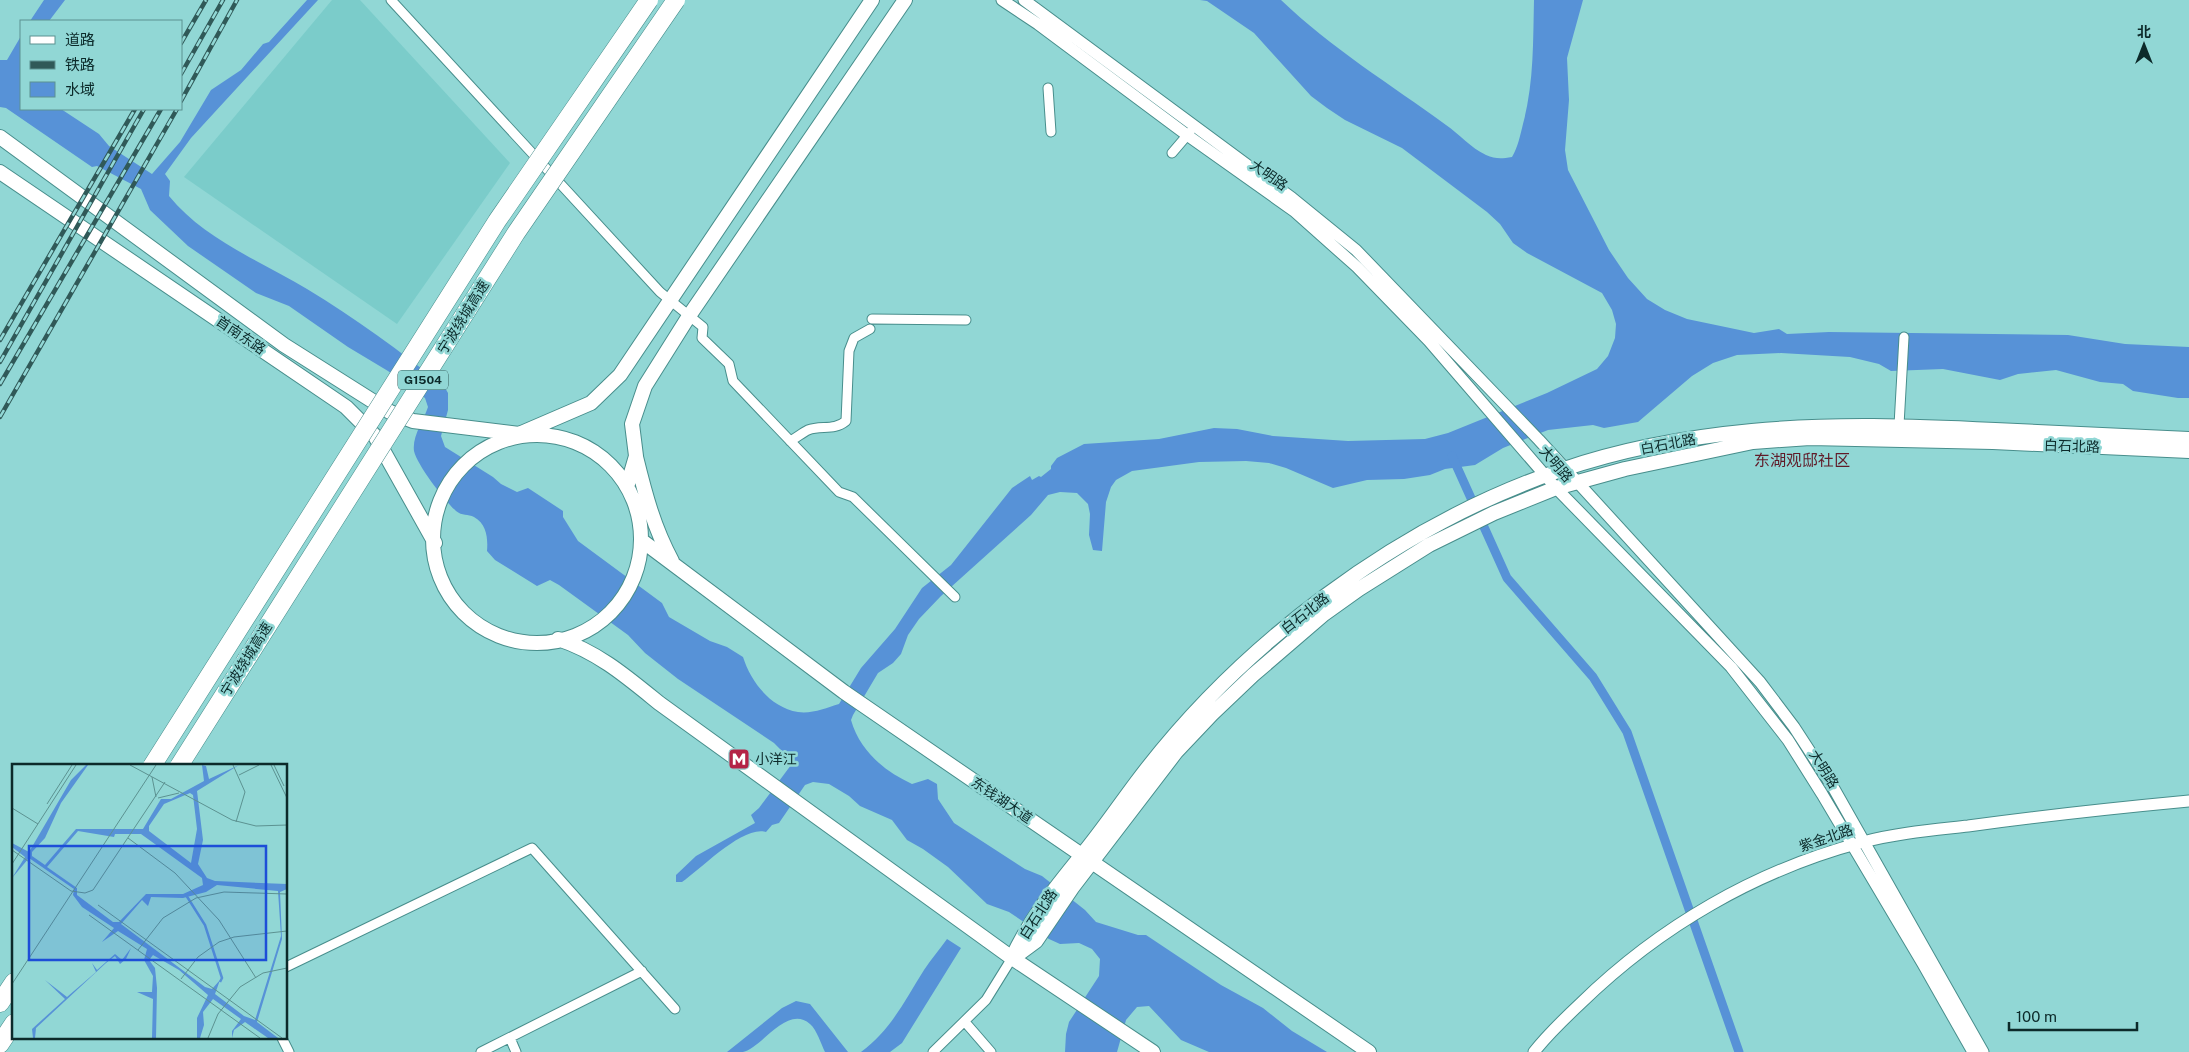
<svg xmlns="http://www.w3.org/2000/svg" width="2189" height="1052" font-family="'Public Sans','Noto Sans SC',sans-serif">
<style>
.built{fill:#7bccca}
.water{fill:#5792d7}
.lines{fill:none;stroke-linecap:round;stroke-linejoin:round}
.canal{stroke:#5792d7;stroke-width:9}
.minor-casing{stroke:#488e8c;stroke-width:11}
.tertiary-casing{stroke:#488e8c;stroke-width:13}
.secondary-casing{stroke:#488e8c;stroke-width:16}
.motorway-casing{stroke:#488e8c;stroke-width:19}
.minor{stroke:#fff;stroke-width:9}
.tertiary{stroke:#fff;stroke-width:11}
.secondary{stroke:#fff;stroke-width:14}
.motorway{stroke:#fff;stroke-width:18}
.rail-casing{stroke:#305958;stroke-width:4.5}
.rail{stroke:#91d7d5;stroke-width:2.5;stroke-dasharray:8;stroke-linecap:butt}
.motorway-bridge-casing{stroke:#488e8c;stroke-width:19;stroke-linecap:butt}
.motorway-bridge{stroke:#fff;stroke-width:18}
.labels{text-anchor:middle;dominant-baseline:central;stroke-width:5;stroke-linejoin:round;paint-order:stroke}
.shield{fill:#91d7d5;stroke:#345e5d;stroke-width:1}
.shield-label{font-size:12px;font-weight:bold;fill:#0c2a2a}
.street-label{font-size:14px;fill:#0c2a2a;stroke:#91d7d5}
.poi-label{font-size:14px;fill:#0c2a2a;stroke:#91d7d5;text-anchor:start}
.quarter-label{font-size:16px;fill:#601b28;stroke:#91d7d5}
.inset-river{fill:none;stroke:#5792d7;stroke-width:2.5}
.inset-road{fill:none;stroke:#5c9291;stroke-width:1}
.view{fill:#1d4ed8;fill-opacity:0.15;stroke:#1d4ed8;stroke-width:2.5}
.inset-edge{fill:none;stroke:#0c2a2a;stroke-width:2.5}
</style>
<rect width="100%" height="100%" fill="#91d7d5"/>
<!-- built -->
<path class="built" d="M332,0H360L510,163L397,324L184,177Z"/>
<!-- water -->
<path class="water" d="M44,0H65L49,21H30Z
M307,0H318L191,138L165,174L170,181L169,196C204,239 260,261 307,289C355,318 400,351 444,386L448,393V410L441,436L445,447L493,477L501,484L517,492L528,488L563,511V517L578,541L662,603L669,617L710,641L727,647L743,657C751,682 770,707 798,712C812,714 826,708 839,704L861,668L895,629L922,588L951,565L1012,488L1030,476L1032,480L1039,476L1041,477L1051,469V466L1057,458L1084,444L1159,439L1214,428L1237,429L1273,436L1348,441L1425,439L1448,433L1547,393L1597,369L1608,356L1615,338L1616,324L1612,310L1602,293L1527,253L1513,243L1500,224L1487,212L1402,148L1345,120L1327,108L1311,96L1254,33L1207,1L1200,0H1281C1331,48 1390,84 1446,125C1459,134 1471,148 1486,155C1495,159 1501,159 1512,157C1518,147 1520,136 1523,124C1534,83 1533,42 1534,0H1583L1567,58L1569,100L1565,150L1568,170L1609,250L1628,278L1647,299L1665,310L1687,319L1754,333L1779,329L1787,334L1829,332L2068,335L2125,344L2189,347V398H2178L2133,391L2123,384L2100,382L2056,370L2018,374L2000,380L1943,369L1891,371L1879,364L1850,357L1781,353L1737,355L1713,363L1692,376L1638,422L1604,428L1593,425L1548,430L1503,448L1475,465L1445,469L1430,475L1404,479L1367,480L1333,488L1286,468L1269,463L1246,461L1199,462L1132,471L1116,480L1111,487L1106,502L1102,551L1093,550L1089,535L1090,514L1088,504L1077,493L1060,492L1048,495L1031,515L941,596L919,619L908,635L901,654L893,663L878,673L853,715L851,720C860,751 884,771 912,784L928,779L937,784L938,799L954,823L1025,869L1042,876L1085,910L1096,922L1138,935H1146L1221,985L1263,1008L1292,1031L1327,1052H1209L1181,1040L1149,1006L1137,1007L1126,1020L1117,1052H1065L1066,1034L1069,1022L1099,976L1100,959L1092,949L1079,943L1060,944L1049,939L1009,912L987,904L948,867L923,849L907,840L892,820L860,806L849,796L829,784L813,782L805,785L779,823L772,825L766,832C743,825 701,869 682,882H676V875L696,856L755,823L751,815L759,808L791,765L788,757L774,743L678,679L645,653L628,635L559,585L550,580L537,586L495,560L487,551C488,539 487,524 474,517C468,514 462,516 456,511C445,501 417,465 414,451C412,436 424,420 428,407L425,398L388,371L348,347L289,306L256,293L188,246L150,210L141,189L97,166L92,167L6,108L0,107V60H7L21,36V109H61L99,134L109,146L152,174L180,142L211,90L241,70L263,44L269,42Z
M947,939L961,948L902,1043L890,1052H861C891,1030 905,1000 924,970C931,959 940,949 947,939Z
M796,1001L810,1004L848,1052H825C821,1044 817,1030 810,1024C787,1004 762,1048 743,1052C738,1052 732,1052 727,1052L782,1008Z"/>
<g class="lines">
<!-- canal -->
<path class="canal" d="M1452,456L1507,578L1593,677L1627,732L1739,1052"/>
<!-- minor casing -->
<g class="minor-casing">
<path id="minor" d="M391,0L660,292L703,327L702,338L729,364L733,381L839,492L853,497L955,597
M1048,88L1051,132
M1172,153L1190,132
M872,319L966,320
M1899,425L1904,337
M790,441C796,438 802,433 808,430C821,425 834,431 846,421L849,351L854,338L870,329
M286,967L532,848L675,1009
M965,1022L991,1052
M282,1038L289,1052
M510,1038L516,1052
M481,1052L642,971
M933,1052L986,1000L1012,958"/>
</g>
<!-- tertiary casing -->
<g class="tertiary-casing">
<path id="tertiary" d="M1002,0L1038,24L1187,135L1294,211L1357,267L1429,341L1556,488L1731,667L1788,740L1822,794L1923,964L1973,1052
M1024,0L1292,198L1356,250L1539,440L1760,682L1794,727L1833,787L1983,1052
M1534,1052C1548,1034 1565,1018 1581,1003C1660,926 1757,870 1863,842C1897,833 1933,830 1968,826C2041,816 2115,808 2189,801"/>
</g>
<!-- secondary casing -->
<g class="secondary-casing">
<path id="secondary" d="M0,137L284,345L390,412L413,421L519,434L591,403L620,375L872,0
M0,172L346,407L375,436L435,543
M433 539a104 104 0 1 1 208 0a104 104 0 1 1-208 0Z
M636,457C645,494 654,528 672,561
M627,487L636,456L632,424L645,386L689,316L905,0
M641,540L844,692L1369,1052
M558,639C598,652 627,677 659,703L1012,958L1153,1052
M1012,958C1030,919 1055,888 1082,855C1101,832 1118,807 1136,783C1239,645 1397,526 1561,470C1622,449 1688,437 1752,431C1832,423 1914,426 1995,430C2059,433 2124,436 2189,439
M1013,958L1036,941L1072,888L1176,752L1212,714L1253,675L1324,614L1359,589L1429,545L1494,513L1556,488L1625,469L1753,442L1810,438L1993,442L2189,451"/>
</g>
<!-- motorway casing -->
<g class="motorway-casing">
<path id="motorway" d="M0,1003L14,982
M0,1044L14,1023"/>
</g>
<!-- minor -->
<use href="#minor" class="minor"/>
<!-- tertiary -->
<use href="#tertiary" class="tertiary"/>
<!-- secondary -->
<use href="#secondary" class="secondary"/>
<!-- motorway -->
<use href="#motorway" class="motorway"/>
<!-- rail casing -->
<g class="rail-casing">
<path id="rail" d="M181,43L206,0
M181,74L223,0
M181,101L237,0
M0,340L135,109
M0,362L144,109
M0,384L161,109
M0,417L177,109"/>
</g>
<!-- rail -->
<use href="#rail" class="rail"/>
<!-- motorway-bridge casing -->
<g class="motorway-bridge-casing">
<path id="motorway-bridge" d="M152,766L497,221L649,0
M179,766L516,233L676,0"/>
</g>
<!-- motorway-bridge -->
<use href="#motorway-bridge" class="motorway-bridge"/>
</g>
<!-- icons -->
<defs>
<g id="metro-square" transform="scale(1.125)"><rect x="-9" y="-9" width="18" height="18" rx="4" fill="#b42346" stroke="#91d7d5"/><path d="M-5.5 5V-5H-3L0 0L3-5H5.5V5H3V-.5L0 4L-3-.5V5Z" fill="#fff"/></g>
</defs>
<g fill-rule="evenodd">
<use href="#metro-square" x="739" y="759"/>
</g>
<g class="labels">
<!-- shield labels -->
<rect class="shield" x="398" y="370.5" width="50" height="19" rx="4"/>
<g class="shield-label">
<text x="423" y="380">G1504</text>
</g>
<!-- street labels -->
<g class="street-label">
<text transform="translate(1269 175) rotate(35)">大明路</text>
<text transform="translate(463 317) rotate(-58)">宁波绕城高速</text>
<text transform="translate(241 335) rotate(34)">首南东路</text>
<text transform="translate(1668 444) rotate(-11)">白石北路</text>
<text transform="translate(2072 446) rotate(2)">白石北路</text>
<text transform="translate(1556 464) rotate(50)">大明路</text>
<text transform="translate(1305 613) rotate(-38)">白石北路</text>
<text transform="translate(246 659) rotate(-58)">宁波绕城高速</text>
<text transform="translate(1824 769) rotate(58)">大明路</text>
<text transform="translate(1002 800) rotate(34)">东钱湖大道</text>
<text transform="translate(1826 838) rotate(-19)">紫金北路</text>
<text transform="translate(1038 914) rotate(-57)">白石北路</text>
</g>
<!-- poi labels -->
<g class="poi-label">
<text x="755" y="759">小洋江</text>
</g>
<!-- quarter labels -->
<g class="quarter-label">
<text x="1802" y="460">东湖观邸社区</text>
</g>
</g>
<!-- overview -->
<g transform="translate(12 764)">
<rect width="275" height="275" fill="#91d7d5"/>
<path d="M74,1H76L49,39L33,74L20,88V92L33,101L64,65H131L149,35H159L192,17L190,1L194,2L197,15L227,1L185,27L191,76L186,100L195,114L203,117L275,120V125L268,128L270,175L245,258L266,274H256L233,258L222,266L220,274V267L229,255L201,235L191,248L192,261L188,274H185V254L196,231L167,206L141,191L137,196L143,204L145,224L144,274H140L141,235L125,228H140L141,212L132,196L135,185L106,167L90,178L102,164L70,143L61,131L62,125L17,94L0,114L13,93L0,83V79L17,88L59,16ZM178,29L181,31L185,65L179,99L137,67V62L152,40ZM66,67L102,73L103,70H129L190,114L191,121L171,130H134L107,158H101L65,131V124L35,103ZM205,121L266,127L269,172L243,256L232,252L203,230L208,216L200,225L193,223L109,160L130,136L136,142L139,133L171,134L194,128ZM119,184L114,195L108,200L103,192L94,199L24,264L23,274H21L20,265L53,235L33,216L55,233L84,208L80,199L85,206L103,190L110,196Z" fill="#5792d7" fill-rule="evenodd"/>
<path class="inset-river" d="M174,131L193,161L210,214L208,218"/>
<path class="inset-road" d="M118,1L220,56L244,62L275,61M221,1L233,28L224,58M259,1L275,34M262,1L272,22M227,11L247,1M140,13L144,33M146,34L167,29M35,40L60,1M0,44L26,60M116,74L163,109L207,156L244,214M0,86L59,127L73,129L81,126L153,18M0,100L64,1M86,141L270,274M77,151L248,274M126,186L151,154L184,134L212,128L275,130M169,215L186,193L207,178L222,173L275,167M0,220L144,1M196,274L206,250L228,223L251,209L275,204"/>
<path class="view" d="M17,82H254V196H17Z"/>
<rect width="275" height="275" class="inset-edge"/>
</g>
<!-- legend -->
<rect x="20" y="20" width="162" height="90" fill="#91d7d5" stroke="#5c9291"/>
<rect x="30" y="36" width="25" height="8" fill="#ffffff" stroke="#5c9291"/>
<text x="65" y="45" font-size="15" fill="#0c2a2a">道路</text>
<rect x="30" y="61" width="25" height="8" fill="#305958" stroke="#5c9291"/>
<text x="65" y="70" font-size="15" fill="#0c2a2a">铁路</text>
<rect x="30" y="82" width="25" height="15" fill="#5792d7" stroke="#5c9291"/>
<text x="65" y="95" font-size="15" fill="#0c2a2a">水域</text>
<!-- north arrow -->
<g transform="translate(2144 45)" stroke="#91d7d5" stroke-width="4" paint-order="stroke">
<path d="M0-4L9 19L0 12L-9 19Z" fill="#0c2a2a"/>
<text y="-8" font-size="14" font-weight="bold" text-anchor="middle" fill="#0c2a2a">北</text>
</g>
<!-- scale -->
<path d="M2009 1022v8h128v-8" fill="none" stroke="#0c2a2a" stroke-width="2.5"/>
<text x="2016" y="1022" font-size="15" fill="#0c2a2a" stroke="#91d7d5" stroke-width="4" paint-order="stroke">100 m</text>
</svg>
